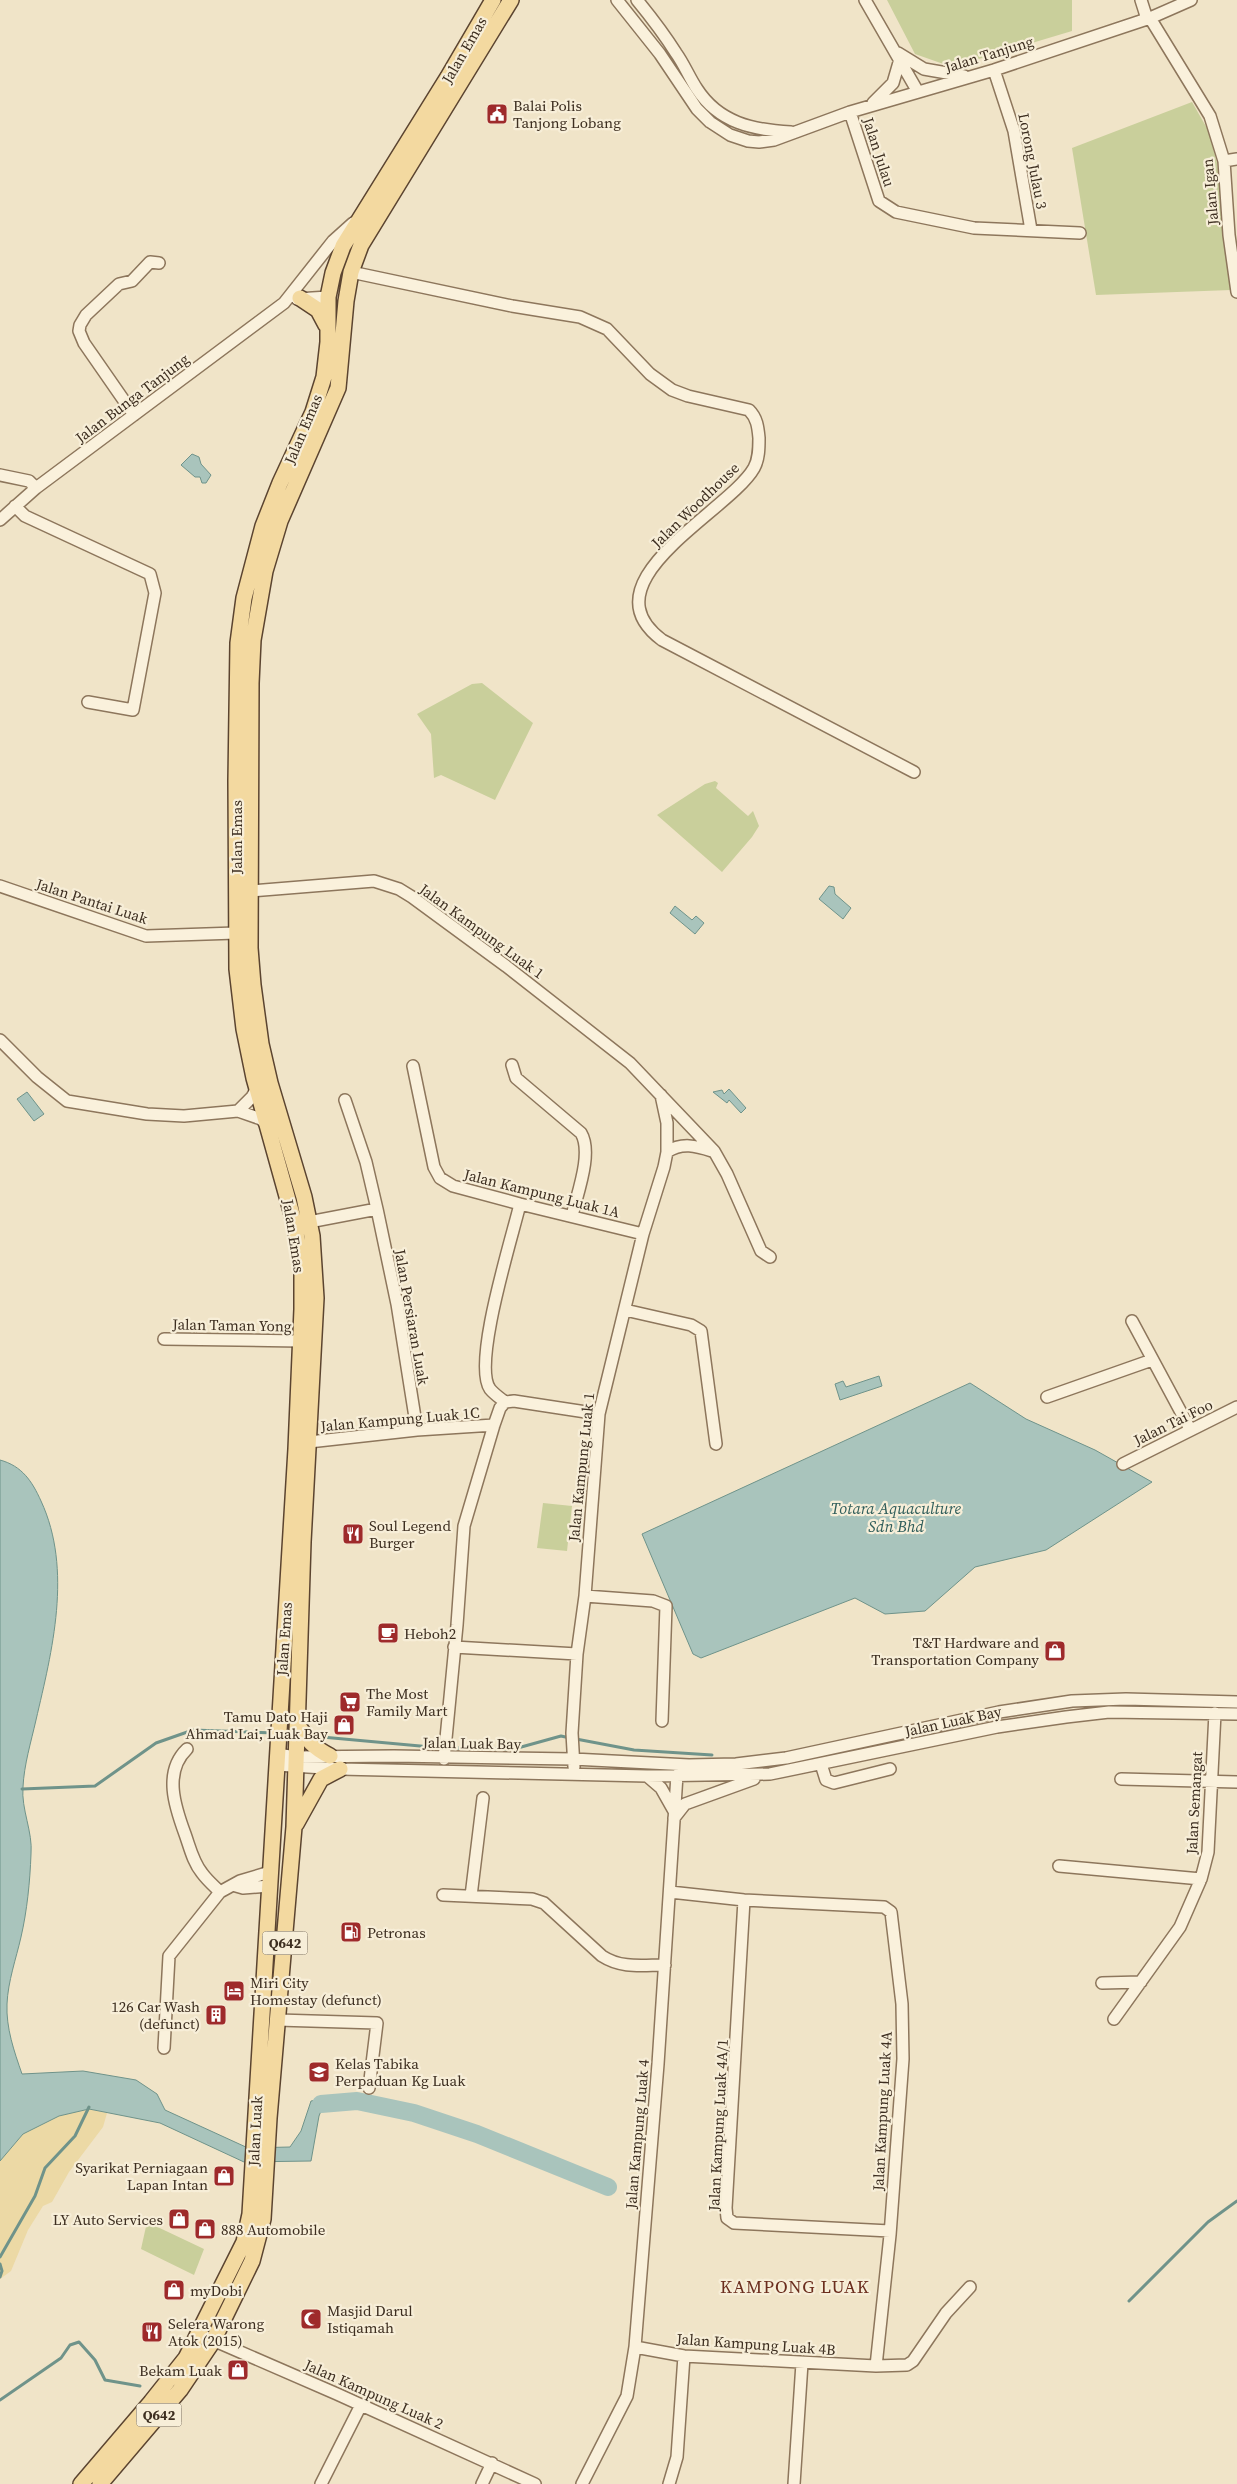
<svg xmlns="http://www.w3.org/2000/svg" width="1237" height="2484" font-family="'Source Serif 4',serif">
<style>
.green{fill:#c9cf9b}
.sand{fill:#ecd9a5}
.water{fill:#a9c4bc;stroke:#6f938a}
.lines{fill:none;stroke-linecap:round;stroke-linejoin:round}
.stream{stroke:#6f938a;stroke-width:3}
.river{stroke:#a9c4bc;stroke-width:18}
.minor-casing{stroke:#8d765c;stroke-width:14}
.major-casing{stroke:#5b4430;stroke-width:18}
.minor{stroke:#faf1dc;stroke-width:11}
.major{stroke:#f3d9a0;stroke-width:15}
.labels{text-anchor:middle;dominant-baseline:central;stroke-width:4.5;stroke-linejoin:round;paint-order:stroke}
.shield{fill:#f7eed8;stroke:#756857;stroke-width:1}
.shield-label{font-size:14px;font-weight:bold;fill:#3d2e20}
.street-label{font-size:15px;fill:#3d2e20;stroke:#f7eed8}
.poi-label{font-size:15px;fill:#3d2e20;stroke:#f7eed8;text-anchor:start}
.water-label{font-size:16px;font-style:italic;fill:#2f5d5a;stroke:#f7eed8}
.quarter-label{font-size:18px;letter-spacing:1px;fill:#6b2e1e;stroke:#f7eed8}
</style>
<rect width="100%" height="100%" fill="#f0e4c8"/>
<!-- green -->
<path class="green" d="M887,0H1072V31L952,67L915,54Z
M1192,102L1208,130L1217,163L1231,290L1096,295L1072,148Z
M482,683L533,723L495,800L441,775L434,778L431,734L417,714L472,684Z
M715,781L718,783L716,788L748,816L753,811L759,826L752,837L722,872L657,815L705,784Z
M543,1503L572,1506L567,1551L537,1548Z
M147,2222L204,2249L194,2275L141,2249Z"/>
<!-- sand -->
<path class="sand" d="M89,2109L107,2113L103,2127L69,2172L52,2202L43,2206L28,2230L11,2271L0,2279V2161L23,2134L59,2116Z"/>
<!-- water -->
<path class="water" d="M192,454L199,457L201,464L211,475L206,483H202L200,477H195L181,465Z
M829,886L834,887L835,894L851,908L843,919L819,899Z
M675,906L692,920L696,916L704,923L695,934L670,913Z
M729,1089L746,1108L741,1113L729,1100L727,1103L713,1092L722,1090L724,1094Z
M27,1092L44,1114L34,1121L17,1099Z
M879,1376L882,1386L840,1400L835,1384L843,1381L846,1387Z
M970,1383L1026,1419L1095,1450L1152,1482L1046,1550L975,1567L925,1611L885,1614L855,1598L701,1658L693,1654L642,1534Z
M0,1460C22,1466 32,1481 41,1501C73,1570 52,1651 36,1720C31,1742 24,1765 23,1787C21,1809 33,1832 31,1854C30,1882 27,1911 21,1937C16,1959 8,1981 7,2004C6,2028 14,2051 22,2074L83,2071L136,2080L157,2094L165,2110L248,2148L290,2147L301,2131L311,2101L342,2096L345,2107H334L321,2111L319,2116L311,2161L244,2162L160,2123L89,2109L59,2116L23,2134L0,2161Z"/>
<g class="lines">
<!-- stream -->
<path class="stream" d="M311,1736L442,1748
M576,1739L634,1750L712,1755
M448,1748L514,1749L561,1736L570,1738
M22,1789L95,1786L156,1743L193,1730L275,1733
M0,2257L35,2196L45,2168L75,2136L89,2107
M0,2264L2,2271L0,2277
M1129,2301L1208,2222L1237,2201
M0,2400L61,2358L70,2345L79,2342L95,2360L105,2380L140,2386"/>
<!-- river -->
<path class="river" d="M321,2104L357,2101L414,2113L477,2134L608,2187"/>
<!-- minor casing -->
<g class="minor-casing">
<path id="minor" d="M617,0L660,54L697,109L710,122L730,135L748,141L759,142L774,140L850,112L994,70L1150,18L1191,0
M637,0C651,17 664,34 676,53C684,64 689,77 697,89C719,123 753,130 791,132
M865,0L918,92
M1141,0L1147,19
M1150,18L1210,116L1224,161L1229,235L1237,292
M898,53L924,69L964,76
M994,70L1014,131L1031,230
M873,103L893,83L900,59
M850,112L879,201L896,212L974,228L1080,233
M1224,161L1237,159
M351,272L512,306L580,317L607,329L650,374L672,390L688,396L749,410C757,418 758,427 759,438C759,448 759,459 754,468C729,512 583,581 662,640L914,772
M297,299L328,297
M134,415L84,343L79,331L80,325L86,315L119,284L132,281L150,262L159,263
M0,475L29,481L36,488
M15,506L25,516L150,574L155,593L133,710L88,702
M0,520L36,488L284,303L333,241L353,223
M0,886L146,936L236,933
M250,891L374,881L399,889L412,897L506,966L630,1063L714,1151L727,1174L761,1251L770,1257
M0,1040L37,1077L67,1101L147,1114L184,1116L238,1111L261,1119L268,1126
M512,1065L516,1078L581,1133C593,1153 577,1194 572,1216
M413,1066L434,1167L440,1178L453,1186L520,1204L643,1234
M345,1100L366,1162L377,1209L397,1304L417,1430
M238,1111L252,1097L257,1088
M667,1152C682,1142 696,1146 712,1151
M309,1222L377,1209
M625,1310L691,1325L701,1331L716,1444
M1132,1321L1190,1429
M164,1339L300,1341
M1047,1397L1152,1360
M505,1402C500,1398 494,1394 490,1389C472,1364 512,1238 520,1204
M505,1402L514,1401L599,1414
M309,1442L417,1430L494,1425
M1123,1464L1237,1407
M585,1596L653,1601L666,1606L662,1721
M454,1647L577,1654
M187,1749C163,1772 175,1807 185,1834C190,1848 193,1862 202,1873C207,1880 214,1886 220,1892
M277,1754L296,1757L394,1756L573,1759L689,1765L736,1764L786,1758L999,1712L1072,1701L1126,1699L1237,1702
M444,1759L457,1625L464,1526L494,1425L500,1408L505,1402
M821,1764L826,1780L834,1783L890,1769
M276,1765L340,1769L647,1776L770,1774L997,1727L1066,1717L1109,1712L1237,1714
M574,1767L572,1733L577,1654L585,1596L599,1414L643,1234L664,1167L667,1152V1123L661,1095
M647,1776L661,1788L674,1811
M1121,1779L1237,1782
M674,1818L685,1804L754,1779
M1059,1866L1201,1879
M236,1886L243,1888L269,1886
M670,1892L744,1900L884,1907L891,1912L902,2004L903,2059L890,2235L876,2366
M443,1895L532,1899L544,1903L602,1956C622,1969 643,1965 665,1965
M471,1896L483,1798
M744,1900L726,2208L727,2218L734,2223L890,2231
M1102,1983L1141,1982
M1114,2019L1180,1927L1201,1879L1208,1852L1215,1713
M278,2020L377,2023L369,2088
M164,2048L169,1956L220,1892L240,1881L270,1872
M199,2334L337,2394L535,2484
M635,2347L684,2356L876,2366L907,2365L913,2361L946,2313L970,2287
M321,2484L361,2405
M482,2484L492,2463
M582,2484L627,2396L635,2347L658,2064L677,1775
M669,2484L677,2457L684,2356
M794,2484L802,2363"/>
</g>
<!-- major casing -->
<g class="major-casing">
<path id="major" d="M300,298L318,310L326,325
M298,1725C307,1740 314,1748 330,1756
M296,1824L321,1779L340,1769
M81,2484L151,2402L186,2358L244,2242L250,2214L296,1449L302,1309V1273L295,1225L254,1078L244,1029L237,969L236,781L238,643L244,598L263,526L280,483L313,412L324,377L328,342V297L333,273L343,246L448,77L493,0
M100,2484L180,2390L213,2341L252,2261L263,2219L269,2118L294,1827L303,1542L316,1298L312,1236L304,1197L270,1083L261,1044L253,985L250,948L251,683L253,640L265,571L280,521L338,388L346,301L351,272L361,245L511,0"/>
</g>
<!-- minor -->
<use href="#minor" class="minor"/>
<!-- major -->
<use href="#major" class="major"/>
</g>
<!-- icons -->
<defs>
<g id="civic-square" transform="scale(1.125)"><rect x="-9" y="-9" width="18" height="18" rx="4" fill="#9e2a2b" stroke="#f7eed8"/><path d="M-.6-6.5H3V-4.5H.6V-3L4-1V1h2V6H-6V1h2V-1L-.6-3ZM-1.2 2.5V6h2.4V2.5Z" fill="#fff"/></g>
<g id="restaurant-square" transform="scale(1.125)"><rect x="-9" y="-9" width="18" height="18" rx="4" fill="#9e2a2b" stroke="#f7eed8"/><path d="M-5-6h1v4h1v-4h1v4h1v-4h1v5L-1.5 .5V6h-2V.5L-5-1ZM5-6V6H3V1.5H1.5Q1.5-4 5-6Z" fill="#fff"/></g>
<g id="cafe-square" transform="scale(1.125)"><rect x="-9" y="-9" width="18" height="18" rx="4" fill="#9e2a2b" stroke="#f7eed8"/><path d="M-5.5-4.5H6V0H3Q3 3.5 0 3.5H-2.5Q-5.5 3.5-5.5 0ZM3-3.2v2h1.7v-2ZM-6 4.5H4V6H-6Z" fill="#fff"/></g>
<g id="shop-square" transform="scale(1.125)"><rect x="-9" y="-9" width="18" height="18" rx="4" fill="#9e2a2b" stroke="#f7eed8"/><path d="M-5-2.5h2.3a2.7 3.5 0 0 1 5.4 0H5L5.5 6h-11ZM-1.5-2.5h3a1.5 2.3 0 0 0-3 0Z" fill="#fff"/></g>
<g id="supermarket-square" transform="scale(1.125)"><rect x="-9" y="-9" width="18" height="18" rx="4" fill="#9e2a2b" stroke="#f7eed8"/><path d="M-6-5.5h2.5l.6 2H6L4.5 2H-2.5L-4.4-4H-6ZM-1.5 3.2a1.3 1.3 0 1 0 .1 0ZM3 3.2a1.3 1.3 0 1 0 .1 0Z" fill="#fff"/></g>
<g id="fuel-square" transform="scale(1.125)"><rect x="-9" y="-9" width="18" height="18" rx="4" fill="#9e2a2b" stroke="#f7eed8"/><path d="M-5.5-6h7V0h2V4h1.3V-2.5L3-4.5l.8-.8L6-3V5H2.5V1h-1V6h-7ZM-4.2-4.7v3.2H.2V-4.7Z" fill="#fff"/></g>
<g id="hotel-square" transform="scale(1.125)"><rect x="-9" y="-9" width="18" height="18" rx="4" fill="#9e2a2b" stroke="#f7eed8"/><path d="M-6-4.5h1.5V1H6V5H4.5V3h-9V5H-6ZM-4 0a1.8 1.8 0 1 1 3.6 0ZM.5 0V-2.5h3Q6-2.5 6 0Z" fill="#fff"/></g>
<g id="building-square" transform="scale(1.125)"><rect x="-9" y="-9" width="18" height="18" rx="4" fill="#9e2a2b" stroke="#f7eed8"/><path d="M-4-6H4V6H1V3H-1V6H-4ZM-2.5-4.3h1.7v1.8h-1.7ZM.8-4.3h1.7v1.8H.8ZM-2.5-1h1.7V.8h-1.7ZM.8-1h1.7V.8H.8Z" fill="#fff"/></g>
<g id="school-square" transform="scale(1.125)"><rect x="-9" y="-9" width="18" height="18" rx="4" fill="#9e2a2b" stroke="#f7eed8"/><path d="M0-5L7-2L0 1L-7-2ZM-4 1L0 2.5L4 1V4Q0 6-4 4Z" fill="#fff"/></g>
<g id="mosque-square" transform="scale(1.125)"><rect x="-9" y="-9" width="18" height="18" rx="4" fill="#9e2a2b" stroke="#f7eed8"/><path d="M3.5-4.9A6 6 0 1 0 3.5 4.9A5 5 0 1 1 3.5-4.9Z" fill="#fff"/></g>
</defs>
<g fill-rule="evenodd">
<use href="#civic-square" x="497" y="114"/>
<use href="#restaurant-square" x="353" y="1534"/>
<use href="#cafe-square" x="388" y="1633"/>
<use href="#shop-square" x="1055" y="1651"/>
<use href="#supermarket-square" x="350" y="1702"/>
<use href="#shop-square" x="344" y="1725"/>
<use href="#fuel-square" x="351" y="1932"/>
<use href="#hotel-square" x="234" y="1991"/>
<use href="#building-square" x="216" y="2015"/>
<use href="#school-square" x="319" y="2072"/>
<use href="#shop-square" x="224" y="2176"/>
<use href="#shop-square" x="179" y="2219"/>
<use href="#shop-square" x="205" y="2229"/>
<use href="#shop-square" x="174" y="2290"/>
<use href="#mosque-square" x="311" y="2319"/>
<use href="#restaurant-square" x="152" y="2332"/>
<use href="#shop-square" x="238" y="2370"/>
</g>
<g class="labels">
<!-- shield labels -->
<g class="shield">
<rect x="262.5" y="1931.5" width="45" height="23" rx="4"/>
<rect x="136.5" y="2403.5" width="45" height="23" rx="4"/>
</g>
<g class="shield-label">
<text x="285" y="1943">Q642</text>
<text x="159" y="2415">Q642</text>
</g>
<!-- street labels -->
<g class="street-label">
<text transform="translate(464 50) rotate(-60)">Jalan Emas</text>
<text transform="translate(989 54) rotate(-17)">Jalan Tanjung</text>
<text transform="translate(879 152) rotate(72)">Jalan Julau</text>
<text transform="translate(1033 161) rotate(79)">Lorong Julau 3</text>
<text transform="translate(1210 192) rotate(-95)">Jalan Igan</text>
<text transform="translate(132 398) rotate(-37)">Jalan Bunga Tanjung</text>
<text transform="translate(303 429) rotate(-67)">Jalan Emas</text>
<text transform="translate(695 505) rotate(-44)">Jalan Woodhouse</text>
<text transform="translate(236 837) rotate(-90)">Jalan Emas</text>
<text transform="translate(92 901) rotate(18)">Jalan Pantai Luak</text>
<text transform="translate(482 931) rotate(36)">Jalan Kampung Luak 1</text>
<text transform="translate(542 1193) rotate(14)">Jalan Kampung Luak 1A</text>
<text transform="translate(294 1236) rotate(81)">Jalan Emas</text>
<text transform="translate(412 1317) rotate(80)">Jalan Persiaran Luak</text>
<text transform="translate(232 1325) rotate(1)">Jalan Taman Yong</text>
<text transform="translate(400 1419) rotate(-5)">Jalan Kampung Luak 1C</text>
<text transform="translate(1173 1422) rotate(-26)">Jalan Tai Foo</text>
<text transform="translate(581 1467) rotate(-84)">Jalan Kampung Luak 1</text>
<text transform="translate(284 1639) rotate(-86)">Jalan Emas</text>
<text transform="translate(953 1721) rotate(-12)">Jalan Luak Bay</text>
<text transform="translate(472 1743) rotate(1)">Jalan Luak Bay</text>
<text transform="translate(1194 1803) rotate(-87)">Jalan Semangat</text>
<text transform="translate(882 2111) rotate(-87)">Jalan Kampung Luak 4A</text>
<text transform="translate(718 2125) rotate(-87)">Jalan Kampung Luak 4A/1</text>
<text transform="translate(255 2131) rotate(-87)">Jalan Luak</text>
<text transform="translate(637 2134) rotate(-85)">Jalan Kampung Luak 4</text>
<text transform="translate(756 2344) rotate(4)">Jalan Kampung Luak 4B</text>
<text transform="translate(374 2394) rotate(24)">Jalan Kampung Luak 2</text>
</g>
<!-- poi labels -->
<g class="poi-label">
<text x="513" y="105">Balai Polis<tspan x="513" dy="17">Tanjong Lobang</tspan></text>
<text x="369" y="1525">Soul Legend<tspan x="369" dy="17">Burger</tspan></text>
<text x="404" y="1633">Heboh2</text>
<text x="1039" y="1642" text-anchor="end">T&amp;T Hardware and<tspan x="1039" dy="17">Transportation Company</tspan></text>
<text x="366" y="1693">The Most<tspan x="366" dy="17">Family Mart</tspan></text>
<text x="328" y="1716" text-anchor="end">Tamu Dato Haji<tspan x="328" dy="17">Ahmad Lai, Luak Bay</tspan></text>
<text x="367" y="1932">Petronas</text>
<text x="250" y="1982">Miri City<tspan x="250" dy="17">Homestay (defunct)</tspan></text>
<text x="200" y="2006" text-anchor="end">126 Car Wash<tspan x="200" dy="17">(defunct)</tspan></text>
<text x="335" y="2063">Kelas Tabika<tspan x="335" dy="17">Perpaduan Kg Luak</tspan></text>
<text x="208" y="2167" text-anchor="end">Syarikat Perniagaan<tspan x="208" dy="17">Lapan Intan</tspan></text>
<text x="163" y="2219" text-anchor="end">LY Auto Services</text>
<text x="221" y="2229">888 Automobile</text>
<text x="190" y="2290">myDobi</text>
<text x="327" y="2310">Masjid Darul<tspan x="327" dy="17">Istiqamah</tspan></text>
<text x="168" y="2323">Selera Warong<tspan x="168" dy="17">Atok (2015)</tspan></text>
<text x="222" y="2370" text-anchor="end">Bekam Luak</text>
</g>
<!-- water labels -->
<g class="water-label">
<text x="896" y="1508">Totara Aquaculture<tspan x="896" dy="18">Sdn Bhd</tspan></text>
</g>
<!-- quarter labels -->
<g class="quarter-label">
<text x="795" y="2286">KAMPONG LUAK</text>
</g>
</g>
</svg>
